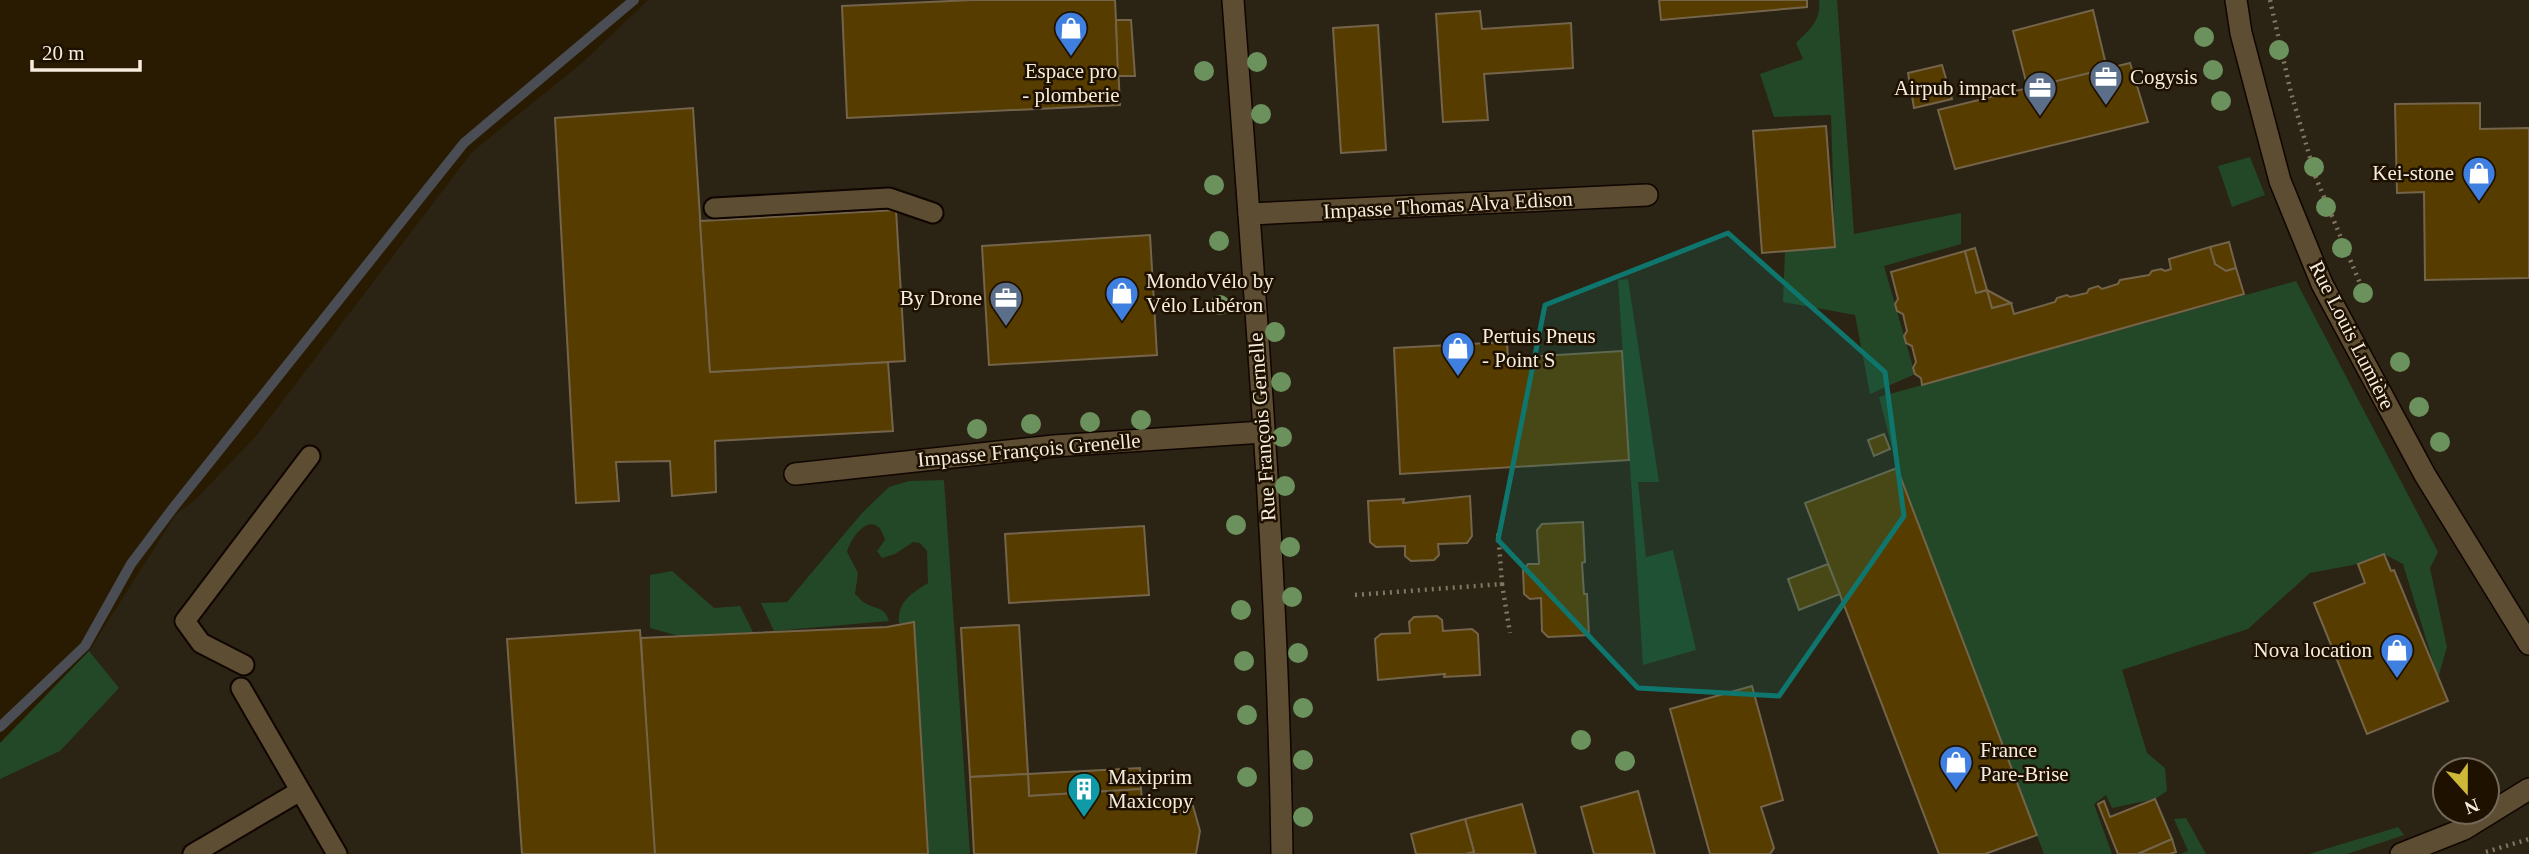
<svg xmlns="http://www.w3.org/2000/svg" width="2529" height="854" font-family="'Times New Roman',serif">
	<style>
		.commercial { fill: #2b2313; fill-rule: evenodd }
		.green { fill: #234827 }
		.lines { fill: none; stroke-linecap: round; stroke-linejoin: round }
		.stream { stroke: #4a4d53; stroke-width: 10 }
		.building { fill: #573c00; stroke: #74644a; stroke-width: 2 }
		.lane-casing { stroke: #100500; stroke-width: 23 }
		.street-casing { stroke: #100500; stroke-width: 24 }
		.path { stroke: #827762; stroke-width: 4.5; stroke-dasharray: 2 5; stroke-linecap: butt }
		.lane { stroke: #5c4d33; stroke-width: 19 }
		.street { stroke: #5c4d33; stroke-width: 21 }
		.tree { fill: #6b915d }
		.marked { fill: #0f766e; fill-opacity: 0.2; stroke: #0f766e; stroke-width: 5; stroke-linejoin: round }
		.labels { text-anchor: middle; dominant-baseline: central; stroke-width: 5; stroke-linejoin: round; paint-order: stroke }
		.poi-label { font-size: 21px; fill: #f6edde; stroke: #1e1100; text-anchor: start }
		.street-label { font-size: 21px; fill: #f6edde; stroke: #1e1100 }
	</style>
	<rect width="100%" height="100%" fill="#281b02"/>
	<path class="commercial" d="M 648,0 L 2529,0 L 2529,854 L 0,854 L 0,743 L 89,651 L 176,514 L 195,500 L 256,436 L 472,152 L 582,63 ZM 2445,770 L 2487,770 L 2487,812 L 2445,812 Z"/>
	<g class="green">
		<path d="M 1819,0 L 1837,0 L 1854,234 L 1961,213 L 1961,244 L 1884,266 L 1915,374 L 1870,394 L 1855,315 L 1783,302 L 1785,251 L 1835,246 L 1831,115 L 1774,117 L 1760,74 L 1803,59 L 1796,43 C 1810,29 1821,21 1819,0 Z"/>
		<polygon points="2250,157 2265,195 2232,207 2218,166"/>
		<polygon points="1628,279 1659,482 1638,482 1646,557 1673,550 1696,650 1643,665 1618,280"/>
		<polygon points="2296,281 2438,552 2430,568 2447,647 2438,678 2403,564 2384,554 2358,564 2310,573 2248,629 2122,670 2147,753 2165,768 2167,791 2155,799 2112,808 2106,795 2094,804 2112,854 2044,854 1897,468 1879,397"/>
		<path d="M 944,480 L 970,854 L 928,854 L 914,623 L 899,623 C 897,602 912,593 928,583 L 927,551 L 920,543 L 913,542 L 895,554 L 882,558 L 877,551 L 885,540 C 876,507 852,533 847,552 L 858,573 L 855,594 C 859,597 861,601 865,603 C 877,610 884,606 889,621 L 774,631 L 761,603 L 787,602 L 862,513 L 889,487 L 909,481 Z"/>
		<polygon points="672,571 714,608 740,606 753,632 679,636 650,628 650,575"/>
		<polygon points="89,651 119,688 60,751 0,779 0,743"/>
		<polygon points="2186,818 2206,854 2180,854 2188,851 2174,819"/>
		<polygon points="2398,827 2404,835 2347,854 2309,854"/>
	</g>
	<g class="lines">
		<polyline class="stream" points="0,727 85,646 131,564 173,508 464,143 634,0"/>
	</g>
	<g class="building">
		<polygon points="972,0 1115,0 1120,105 847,118 842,6"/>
		<polygon points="1659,0 1807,0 1807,7 1661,20"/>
		<polygon points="2093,10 2107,69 2028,89 2013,31"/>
		<polygon points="1480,11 1482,29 1571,23 1573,68 1484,74 1488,120 1443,122 1436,14"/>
		<polygon points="1116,20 1131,20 1135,76 1118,76"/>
		<polygon points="1378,25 1386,150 1341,153 1333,28"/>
		<polygon points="2130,63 2148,122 1955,169 1938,110"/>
		<polygon points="1942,65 1952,99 1914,108 1908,73"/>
		<polygon points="2480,103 2480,129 2529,128 2529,278 2425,280 2424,192 2397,193 2395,104"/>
		<polygon points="693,108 710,372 888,362 893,431 715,441 716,492 672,496 670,461 616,462 619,501 576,503 555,118"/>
		<polygon points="1826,126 1835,247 1762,253 1753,131"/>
		<polygon points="896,210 905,361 710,372 700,221"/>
		<polygon points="1150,235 1157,355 989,365 982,246"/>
		<polygon points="2229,242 2236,268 2226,271 2215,264 2210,247"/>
		<polygon points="2210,247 2215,264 2226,271 2236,268 2244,294 1922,385 1921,378 1915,374 1913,368 1916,362 1912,346 1906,343 1904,336 1907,331 1903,314 1897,311 1895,304 1898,299 1891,272 1965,251 1976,293 1987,290 1992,308 2011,303 2014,314 2055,302 2057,298 2067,295 2070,297 2087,293 2089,289 2098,286 2102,289 2118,284 2120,280 2149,275 2152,271 2161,269 2165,271 2171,269 2169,259"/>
		<polygon points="1975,248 1987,290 1976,293 1965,251"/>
		<polygon points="1987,290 2011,303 1992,308"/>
		<polygon points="1507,342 1508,358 1622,351 1629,460 1400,474 1394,348"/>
		<polygon points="1884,434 1890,449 1874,456 1868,440"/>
		<polygon points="1897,468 2037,835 1985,854 1939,854 1805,503"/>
		<polygon points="1470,496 1472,536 1467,543 1438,544 1439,555 1434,560 1411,561 1405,556 1405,546 1376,547 1370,542 1368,501 1404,499 1403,503"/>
		<polygon points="1583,522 1585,562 1582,563 1584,594 1587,594 1589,635 1548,637 1542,631 1541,598 1530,599 1524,594 1523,570 1528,564 1539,564 1537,530 1542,524"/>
		<polygon points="1144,526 1149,595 1009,603 1005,534"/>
		<polygon points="2384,554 2391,571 2394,570 2448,701 2367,734 2314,603 2365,583 2358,564"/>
		<polygon points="1828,564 1840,594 1799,610 1788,579"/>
		<polygon points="1437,616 1442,620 1443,631 1472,629 1478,634 1480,675 1444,677 1445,674 1378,680 1375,639 1381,634 1410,633 1409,622 1414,617"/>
		<polygon points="914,622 928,854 653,854 641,638 887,627"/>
		<polygon points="1019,625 1028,774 970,777 961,628"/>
		<polygon points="640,630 655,854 522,854 507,639"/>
		<polygon points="1752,686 1783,800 1761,807 1774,848 1770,854 1710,854 1670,709"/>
		<polygon points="1140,768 1141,789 1029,796 1028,774"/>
		<polygon points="1028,774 1029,796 1141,789 1142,800 1171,798 1171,807 1193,806 1200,831 1196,854 974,854 970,777"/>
		<polygon points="1638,791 1655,854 1594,854 1581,807"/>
		<polygon points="2155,799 2172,839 2138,854 2118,854 2098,804 2104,801 2110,817"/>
		<polygon points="1522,804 1536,854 1465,854 1474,852 1465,819"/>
		<polygon points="1465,819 1474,852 1465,854 1416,854 1411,834"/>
		<polygon points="2172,839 2176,852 2170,854 2138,854"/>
	</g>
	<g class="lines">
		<defs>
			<g id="lane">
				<polyline points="714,208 889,198 933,213"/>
				<polyline points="244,665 201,643 185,621 310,456"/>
				<polyline points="241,688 337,854"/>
				<polyline points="193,854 300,791"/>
			</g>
			<g id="street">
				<path d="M 1233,0 C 1254,284 1278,569 1282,854"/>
				<polyline points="2236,0 2241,33 2280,181 2322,284 2425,475 2529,644"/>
				<polyline points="1249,214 1647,195"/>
				<polyline points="795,474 1054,446 1263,432"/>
				<polyline points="2401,854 2464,829 2529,789"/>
			</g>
		</defs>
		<use href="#lane" class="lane-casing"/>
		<use href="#street" class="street-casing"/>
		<g class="path">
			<polyline points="2270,0 2291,93 2316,178 2367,300"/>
			<polyline points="1502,584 1510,633"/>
			<polyline points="1355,595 1502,584 1498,531"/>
			<polyline points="2486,852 2529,839"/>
		</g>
		<use href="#lane" class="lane"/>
		<use href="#street" class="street"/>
	</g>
	<g class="tree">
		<circle cx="2204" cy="37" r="10"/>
		<circle cx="2279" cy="50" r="10"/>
		<circle cx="1257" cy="62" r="10"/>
		<circle cx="2213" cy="70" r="10"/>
		<circle cx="1204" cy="71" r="10"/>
		<circle cx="2221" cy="101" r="10"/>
		<circle cx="1261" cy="114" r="10"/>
		<circle cx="2314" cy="167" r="10"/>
		<circle cx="1214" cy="185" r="10"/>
		<circle cx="2326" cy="207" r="10"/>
		<circle cx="1219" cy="241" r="10"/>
		<circle cx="2342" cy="248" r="10"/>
		<circle cx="2363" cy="293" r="10"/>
		<circle cx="1220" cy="305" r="10"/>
		<circle cx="1275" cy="332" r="10"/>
		<circle cx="2400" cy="362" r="10"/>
		<circle cx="1281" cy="382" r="10"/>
		<circle cx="2419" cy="407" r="10"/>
		<circle cx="1141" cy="420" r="10"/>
		<circle cx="1090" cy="422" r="10"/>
		<circle cx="1031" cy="424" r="10"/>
		<circle cx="977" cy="429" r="10"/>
		<circle cx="1282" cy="437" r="10"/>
		<circle cx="2440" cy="442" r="10"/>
		<circle cx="1285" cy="486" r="10"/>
		<circle cx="1236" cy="525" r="10"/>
		<circle cx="1290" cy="547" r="10"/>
		<circle cx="1292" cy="597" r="10"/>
		<circle cx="1241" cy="610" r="10"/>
		<circle cx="1298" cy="653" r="10"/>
		<circle cx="1244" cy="661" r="10"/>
		<circle cx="1303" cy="708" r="10"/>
		<circle cx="1247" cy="715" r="10"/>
		<circle cx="1581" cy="740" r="10"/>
		<circle cx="1303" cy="760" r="10"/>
		<circle cx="1625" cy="761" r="10"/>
		<circle cx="1247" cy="777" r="10"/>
		<circle cx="1303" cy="817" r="10"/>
	</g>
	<path class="marked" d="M 1728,233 L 1885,372 L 1904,516 L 1779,696 L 1638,688 L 1498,540 L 1545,305 Z"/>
	<defs>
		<symbol id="shop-pin" viewBox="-11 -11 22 30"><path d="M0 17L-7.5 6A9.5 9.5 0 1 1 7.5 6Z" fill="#3f7fe0" stroke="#1e1100"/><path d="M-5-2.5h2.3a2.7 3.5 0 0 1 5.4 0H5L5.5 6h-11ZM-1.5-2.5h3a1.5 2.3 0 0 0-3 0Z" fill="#fff"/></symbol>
		<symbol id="office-pin" viewBox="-11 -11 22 30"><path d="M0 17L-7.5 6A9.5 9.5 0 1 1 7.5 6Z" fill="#5c6f8a" stroke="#1e1100"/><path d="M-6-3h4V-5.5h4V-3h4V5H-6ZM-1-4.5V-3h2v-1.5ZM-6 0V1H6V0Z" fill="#fff"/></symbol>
		<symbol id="building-pin" viewBox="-11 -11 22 30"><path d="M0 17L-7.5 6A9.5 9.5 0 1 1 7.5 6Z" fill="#0f9aa8" stroke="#1e1100"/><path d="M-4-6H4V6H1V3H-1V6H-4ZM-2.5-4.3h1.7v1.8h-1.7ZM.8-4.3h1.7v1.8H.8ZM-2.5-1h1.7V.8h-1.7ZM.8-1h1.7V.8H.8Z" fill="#fff"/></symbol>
	</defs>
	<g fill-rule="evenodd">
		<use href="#shop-pin" x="1052" y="9" width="38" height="52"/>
		<use href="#office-pin" x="2087" y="58" width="38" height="52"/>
		<use href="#office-pin" x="2021" y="69" width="38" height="52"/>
		<use href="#shop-pin" x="2460" y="154" width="38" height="52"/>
		<use href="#shop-pin" x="1103" y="274" width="38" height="52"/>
		<use href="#office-pin" x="987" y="279" width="38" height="52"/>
		<use href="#shop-pin" x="1439" y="329" width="38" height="52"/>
		<use href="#shop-pin" x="2378" y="631" width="38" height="52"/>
		<use href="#shop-pin" x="1937" y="743" width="38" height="52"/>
		<use href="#building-pin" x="1065" y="770" width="38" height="52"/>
	</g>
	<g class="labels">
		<g class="poi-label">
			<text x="1071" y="71" text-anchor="middle">Espace pro<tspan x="1071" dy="24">- plomberie</tspan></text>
			<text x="2130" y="77">Cogysis</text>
			<text x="2016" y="88" text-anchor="end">Airpub impact</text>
			<text x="2454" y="173" text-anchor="end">Kei-stone</text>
			<text x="1146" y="281">MondoVélo by<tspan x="1146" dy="24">Vélo Lubéron</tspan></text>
			<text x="982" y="298" text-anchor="end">By Drone</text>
			<text x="1482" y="336">Pertuis Pneus<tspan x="1482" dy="24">- Point S</tspan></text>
			<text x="2372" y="650" text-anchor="end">Nova location</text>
			<text x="1980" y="750">France<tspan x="1980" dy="24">Pare-Brise</tspan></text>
			<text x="1108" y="777">Maxiprim<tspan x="1108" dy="24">Maxicopy</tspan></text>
		</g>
		<g class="street-label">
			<text transform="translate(1448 205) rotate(-3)">Impasse Thomas Alva Edison</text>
			<text transform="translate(2352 335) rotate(63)">Rue Louis Lumière</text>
			<text transform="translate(1262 427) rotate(-94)">Rue François Gernelle</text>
			<text transform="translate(1029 450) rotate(-5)">Impasse François Grenelle</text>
		</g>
	</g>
	<g transform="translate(2466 791) rotate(159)"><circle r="33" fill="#1e1100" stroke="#746959" stroke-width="2"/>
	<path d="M0-5L12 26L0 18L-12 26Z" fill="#ceb837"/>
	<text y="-10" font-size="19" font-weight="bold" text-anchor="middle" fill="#f6edde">N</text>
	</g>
	<path d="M32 60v10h108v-10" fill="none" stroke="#f6edde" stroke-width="3.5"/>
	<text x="42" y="60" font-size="21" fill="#f6edde" stroke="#1e1100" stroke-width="5" paint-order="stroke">20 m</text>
</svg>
